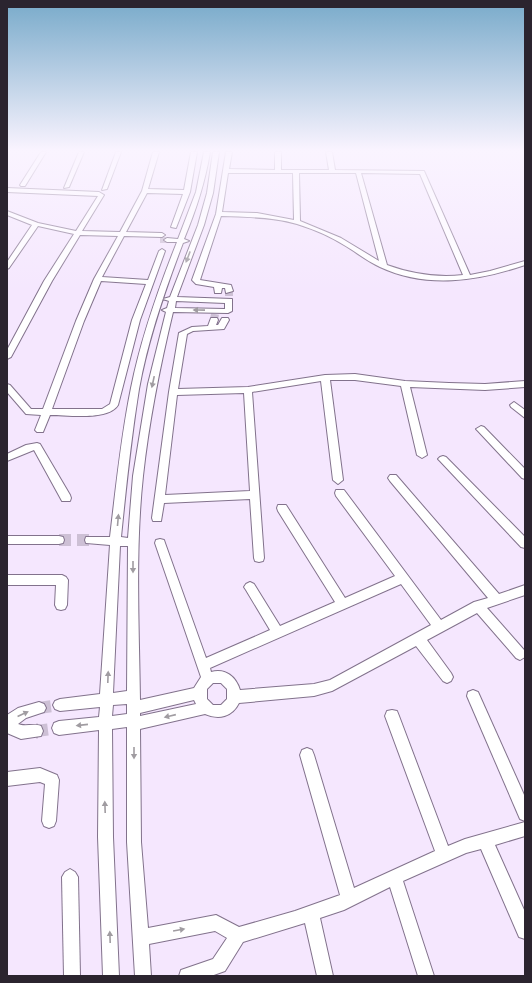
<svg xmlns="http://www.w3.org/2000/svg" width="532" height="983" font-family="'Asap Condensed',sans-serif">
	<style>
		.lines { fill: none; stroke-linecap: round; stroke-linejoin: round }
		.street-tunnel-far3 { stroke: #cdc0d5; stroke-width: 6; stroke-dasharray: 6 3; stroke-linecap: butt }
		.street-tunnel-far2 { stroke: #cdc0d5; stroke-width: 8; stroke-dasharray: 8 3.5; stroke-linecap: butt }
		.street-tunnel-far1 { stroke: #cdc0d5; stroke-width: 12; stroke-dasharray: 12 6; stroke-linecap: butt }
		.street-tunnel { stroke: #cdc0d5; stroke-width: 15; stroke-dasharray: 15 8; stroke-linecap: butt }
		.street-casing { stroke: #82728c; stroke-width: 2 }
		.street { fill: #fff; fill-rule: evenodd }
		.oneway { fill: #a09ca1 }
	</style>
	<rect width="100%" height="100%" fill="#f5e7fe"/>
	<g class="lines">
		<polyline class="street-tunnel-far3" points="160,240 167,240"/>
		<g class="street-tunnel-far2">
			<polyline points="229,291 229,296"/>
			<polyline points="214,320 215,314"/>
		</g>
		<g class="street-tunnel-far1">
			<polyline points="59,540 90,540"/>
			<polyline points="39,708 60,705"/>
			<polyline points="36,731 59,728"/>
		</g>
		<polyline class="street-tunnel" points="36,731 38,731"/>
		<defs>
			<g id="street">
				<polygon points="41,152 46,152 25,186 21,186 20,185"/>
				<polygon points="79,152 84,152 69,187 64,188"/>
				<polygon points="116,152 121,152 107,189 102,190"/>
				<path d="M 153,152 L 159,152 L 148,189 L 184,190 L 191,152 L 197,152 L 190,192 L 176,228 L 171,227 L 183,194 L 147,193 L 126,232 L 162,233 L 165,235 L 162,237 L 124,236 L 102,277 L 148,280 L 159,251 L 162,249 L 165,251 L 140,320 L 118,405 C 108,421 68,415 50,415 L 43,432 L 37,432 L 35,430 L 41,415 L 26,414 L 7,392 L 7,384 L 10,385 L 31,409 L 43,409 L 76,321 L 94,279 L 118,236 L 80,235 L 52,281 L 11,357 L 7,359 L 7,350 L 44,281 L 74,234 L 38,226 L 9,268 L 7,269 L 7,262 L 32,225 L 7,215 L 7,211 L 38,223 L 76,231 L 98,196 L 7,192 L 7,188 L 99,192 L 104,195 L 82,231 L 120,232 L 142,191 ZM 101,281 L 146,284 L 132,320 L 110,404 L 102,409 L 52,409 L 84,321 Z"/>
				<path d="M 204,152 L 210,152 C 205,183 196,210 184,239 L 189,241 L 183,243 C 165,290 148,339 139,389 C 131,438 126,488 121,537 L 128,538 L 133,476 L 148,384 L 166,312 L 162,310 L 167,308 L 169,301 L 163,299 L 170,297 L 198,225 L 207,193 L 213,152 L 219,152 L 213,193 L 204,225 L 177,297 L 232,299 L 232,311 L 228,313 L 173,312 C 160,366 149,421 143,476 C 135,550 139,626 140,700 L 194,688 L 201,677 L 155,543 L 156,540 L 160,539 L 164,540 L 165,543 L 206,658 L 270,630 L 246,590 L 244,587 L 246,584 L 250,582 L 254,584 L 280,626 L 335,602 L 278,511 L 277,508 L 278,505 L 286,505 L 345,598 L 395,576 L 336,496 L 335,493 L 336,490 L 344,490 L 441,620 L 474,602 L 488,598 L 390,481 L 388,478 L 390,475 L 396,475 L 499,594 L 525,585 L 525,595 L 487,608 L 524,650 L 525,657 L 520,660 L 516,658 L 477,613 L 427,640 L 451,673 L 453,677 L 451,681 L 447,683 L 443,681 L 416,646 L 332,691 L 314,696 L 239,703 C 232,717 219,720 205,714 L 140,729 L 141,842 L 148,928 L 216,915 L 239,927 L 295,911 L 340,895 L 300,755 L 302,750 L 307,748 L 312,750 L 314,755 L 354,888 L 435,851 L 385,716 L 387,711 L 392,710 L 397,711 L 399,716 L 448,846 L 465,839 L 525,822 L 525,836 L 495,845 L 525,912 L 525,939 L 519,937 L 481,849 L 466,853 L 403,881 L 434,976 L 418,976 L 390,887 L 344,910 L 320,918 L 333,976 L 317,976 L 305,923 L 243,942 L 225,971 L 211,976 L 179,976 L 181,970 L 213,959 L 227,938 L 215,931 L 149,944 L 151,976 L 135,976 L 127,842 L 127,727 L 112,729 L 113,837 L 119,976 L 103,976 L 98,837 L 99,730 L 59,735 L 54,733 L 52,728 L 54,723 L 59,721 L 99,717 L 100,707 L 60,711 L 55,709 L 53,705 L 55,701 L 60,699 L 100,694 L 110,545 L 86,543 L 85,540 L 86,537 L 110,537 C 116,487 121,437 131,388 C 141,338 158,290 177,242 L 167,242 L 164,240 L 167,238 L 178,239 L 196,192 ZM 176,301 L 225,303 L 225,309 L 175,308 ZM 120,546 L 128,546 L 127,691 L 113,693 ZM 401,584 L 431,625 L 330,680 L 314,684 L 240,690 C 236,677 226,668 211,672 L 210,668 ZM 213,683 L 221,683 L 227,689 L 227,699 L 221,705 L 213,705 L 207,699 L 207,689 ZM 194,700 L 196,704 L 140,716 L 140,713 ZM 127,704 L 127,714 L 112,716 L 113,705 Z"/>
				<path d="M 226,152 L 232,152 L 229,169 L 275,170 L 275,152 L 281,152 L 281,170 L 329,170 L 326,152 L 332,152 L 335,170 L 424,171 L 470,275 L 490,271 L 525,261 L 525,265 C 478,281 427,289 380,267 C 367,261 356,252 344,245 C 330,236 313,229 297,224 C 273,217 246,217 221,216 L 200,280 L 231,285 L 233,291 L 226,293 L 225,288 L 222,288 L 221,293 L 215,293 L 214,287 L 196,284 L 192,280 L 216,214 ZM 228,173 L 293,173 L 294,220 L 257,213 L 222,212 ZM 299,173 L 356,173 L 379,261 L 341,238 L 300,221 ZM 361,173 L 420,174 L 463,275 C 437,278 412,274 387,265 Z"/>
				<path d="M 211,318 L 217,318 L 218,320 L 216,325 L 218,325 L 222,318 L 228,318 L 229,320 L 224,329 L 193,331 L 187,334 L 178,389 L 248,387 L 325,375 L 355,374 L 405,381 L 449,383 L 485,384 L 525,381 L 525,387 L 485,390 L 410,387 L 427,455 L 422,458 L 417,455 L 401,386 L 355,380 L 330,380 L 343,480 L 338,484 L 333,480 L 321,381 L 252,392 L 264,558 L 263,561 L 259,562 L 255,561 L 254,558 L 250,499 L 164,503 L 161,521 L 153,521 L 152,518 L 169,392 L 179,333 L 192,327 L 208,326 ZM 244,393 L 250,491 L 165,495 L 177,395 Z"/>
				<polygon points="514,402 525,410 525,418 511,407 510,405"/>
				<polygon points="481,426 484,427 525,469 525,479 522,478 478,431 476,429"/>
				<polygon points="37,443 40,444 70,495 71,498 70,501 62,501 34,450 7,461 7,454 26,445"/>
				<polygon points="443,456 446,457 525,537 525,548 521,547 440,461 438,459 440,457"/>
				<polygon points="7,536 59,536 63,537 64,540 63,543 59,544 7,544"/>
				<polygon points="7,575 62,575 66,577 68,580 67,605 65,609 61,610 57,609 55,605 56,585 7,585"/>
				<polygon points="473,690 478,692 525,797 525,821 520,819 467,696 468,692"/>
				<path d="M 39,702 L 44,704 L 46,708 L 44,712 L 26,718 L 18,724 C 25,727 33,723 41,726 L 43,731 L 41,736 L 21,739 L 7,733 L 7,715 L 18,708 Z"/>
				<polygon points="40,768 57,775 59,780 56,821 54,826 49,828 44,826 42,821 45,784 40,782 7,786 7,772"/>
				<polygon points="70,869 75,872 78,877 80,976 64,976 62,877 65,872"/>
			</g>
		</defs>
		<use href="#street" class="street-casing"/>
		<use href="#street" class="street"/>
	</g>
	<defs><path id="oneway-solid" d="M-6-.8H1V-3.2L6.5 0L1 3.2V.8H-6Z"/></defs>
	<g class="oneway">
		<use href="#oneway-solid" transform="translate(188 257) rotate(111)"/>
		<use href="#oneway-solid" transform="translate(199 310) rotate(-179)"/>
		<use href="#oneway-solid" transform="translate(153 382) rotate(102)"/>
		<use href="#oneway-solid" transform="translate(118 520) rotate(-85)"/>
		<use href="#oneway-solid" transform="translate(133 567) rotate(90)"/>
		<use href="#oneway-solid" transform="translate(108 677) rotate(-88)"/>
		<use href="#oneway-solid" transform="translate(23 714) rotate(-25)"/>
		<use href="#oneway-solid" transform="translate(170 716) rotate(167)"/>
		<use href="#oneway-solid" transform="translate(82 725) rotate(174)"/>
		<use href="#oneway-solid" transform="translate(134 753) rotate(90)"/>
		<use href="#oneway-solid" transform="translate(105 807) rotate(-92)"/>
		<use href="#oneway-solid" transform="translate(179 930) rotate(-10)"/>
		<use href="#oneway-solid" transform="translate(110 937) rotate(-92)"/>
	</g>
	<linearGradient id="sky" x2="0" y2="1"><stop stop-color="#78aaca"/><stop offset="0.52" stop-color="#faf4ff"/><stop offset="1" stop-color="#faf4ff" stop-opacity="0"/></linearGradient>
	<rect width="532" height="290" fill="url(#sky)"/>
	<rect width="532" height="983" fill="none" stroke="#2b242f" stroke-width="16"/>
</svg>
